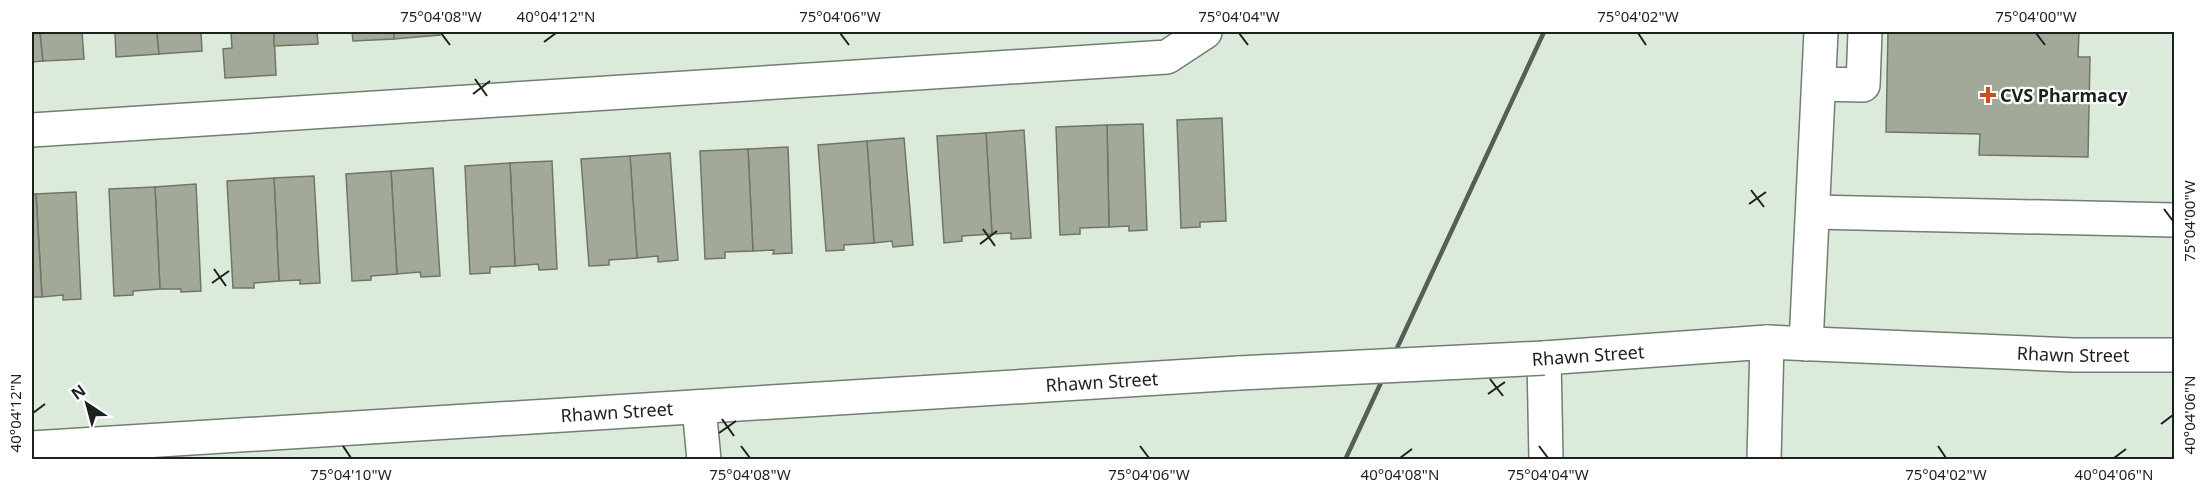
<svg xmlns="http://www.w3.org/2000/svg" width="2206" height="491" font-family="'Noto Sans',sans-serif">
	<style>
		.building { fill: #a3a998; stroke: #707665; stroke-width: 1.5 }
		.lines { fill: none; stroke-linecap: round; stroke-linejoin: round }
		.minor-casing { stroke: #717f71; stroke-width: 36 }
		.major-casing { stroke: #717f71; stroke-width: 36 }
		.minor { stroke: #fff; stroke-width: 33 }
		.major { stroke: #fff; stroke-width: 33 }
		.rail { stroke: #565f57; stroke-width: 4.5 }
		.major-bridge-casing { stroke: #717f71; stroke-width: 36; stroke-linecap: butt }
		.major-bridge { stroke: #fff; stroke-width: 33 }
		.ticks { fill: none; stroke: #1b211c; stroke-width: 2 }
		.poi-dot { fill: #d1491e; stroke: #fff; stroke-width: 2 }
		.labels { text-anchor: middle; dominant-baseline: central; stroke-width: 4.5; stroke-linejoin: round; paint-order: stroke }
		.poi-label { font-size: 18px; font-weight: bold; fill: #1b211c; stroke: #fff; text-anchor: start }
		.street-label { font-size: 18px; fill: #1b211c; stroke: #fff }
		.neatline { fill: none; stroke: #1b211c; stroke-width: 2 }
		.ticks-label { font-size: 15px; text-anchor: middle; fill: #1b211c }
	</style>
	<rect width="100%" height="100%" fill="#dbeadb"/>
	<g class="building">
		<polygon points="32,32 40,32 43,61 32,62"/>
		<polygon points="40,32 82,32 84,59 43,61"/>
		<polygon points="115,32 157,32 159,54 116,57"/>
		<polygon points="157,32 201,32 202,51 159,54"/>
		<polygon points="231,32 274,32 276,75 225,78 223,49 232,48"/>
		<polygon points="274,32 317,32 318,44 274,46"/>
		<polygon points="352,32 394,32 394,39 353,41"/>
		<polygon points="394,32 439,32 440,35 394,39"/>
		<polygon points="1888,32 2079,32 2078,57 2090,57 2088,157 1979,155 1980,134 1886,132"/>
		<polygon points="1222,118 1226,221 1200,222 1200,227 1181,228 1177,120"/>
		<polygon points="1143,124 1147,230 1129,231 1129,226 1109,227 1107,125"/>
		<polygon points="1107,125 1109,227 1080,228 1080,234 1060,235 1056,127"/>
		<polygon points="1024,130 1031,238 1011,239 1011,233 992,234 986,133"/>
		<polygon points="986,133 992,234 962,236 962,241 944,243 937,136"/>
		<polygon points="904,138 913,245 893,247 892,241 874,243 867,141"/>
		<polygon points="867,141 874,243 844,245 844,250 826,251 818,145"/>
		<polygon points="788,147 792,253 773,254 774,250 753,251 748,149"/>
		<polygon points="748,149 753,251 725,252 725,258 705,259 700,151"/>
		<polygon points="670,153 678,260 658,262 658,256 637,258 630,156"/>
		<polygon points="630,156 637,258 609,260 609,265 589,266 581,159"/>
		<polygon points="552,161 557,269 539,270 538,264 515,266 510,163"/>
		<polygon points="510,163 515,266 490,267 490,273 470,274 465,166"/>
		<polygon points="433,168 440,276 421,277 420,272 397,274 391,171"/>
		<polygon points="391,171 397,274 371,276 371,280 352,281 346,174"/>
		<polygon points="314,176 320,283 300,284 300,280 279,281 274,178"/>
		<polygon points="274,178 279,281 254,283 254,288 233,288 227,181"/>
		<polygon points="196,184 201,291 181,292 181,289 160,289 155,187"/>
		<polygon points="155,187 160,289 133,291 133,295 114,296 109,189"/>
		<polygon points="76,192 81,299 63,300 63,295 42,297 36,194"/>
		<polygon points="32,194 36,194 42,297 32,297"/>
	</g>
	<g class="lines">
		<defs>
			<g id="minor">
				<polyline points="1819,84 1863,85 1865,32"/>
				<polyline points="32,130 1167,57 1205,32"/>
				<polyline points="1813,212 2174,220"/>
				<polyline points="1806,344 1821,32"/>
				<polyline points="1544,358 1546,460"/>
				<polyline points="699,407 704,460"/>
				<polyline points="1764,460 1767,342"/>
			</g>
			<g id="major">
				<path id="s1" d="M 1544,358 L 1767,342 L 2073,355 L 2174,355"/>
				<path id="s2" d="M 32,448 L 1239,373"/>
			</g>
		</defs>
		<use href="#minor" class="minor-casing"/>
		<use href="#major" class="major-casing"/>
		<use href="#minor" class="minor"/>
		<use href="#major" class="major"/>
		<polyline class="rail" points="1345,460 1544,32"/>
		<defs>
			<polyline id="major-bridge" points="1239,373 1544,358"/>
		</defs>
		<use href="#major-bridge" class="major-bridge-casing"/>
		<use href="#major-bridge" class="major-bridge"/>
	</g>
	<path class="ticks" d="M 441,33 L 450,45M 840,33 L 849,45M 1239,33 L 1248,45M 1638,33 L 1646,45M 2036,33 L 2045,45M 544,42 L 556,33M 475,79 L 487,96M 473,94 L 490,81M 1751,190 L 1764,207M 1749,204 L 1766,192M 2164,209 L 2173,221M 983,229 L 995,246M 980,244 L 997,231M 214,269 L 226,286M 212,283 L 229,271M 1490,379 L 1503,396M 1488,394 L 1505,382M 33,413 L 45,404M 722,419 L 734,436M 2161,424 L 2173,415M 719,433 L 736,421M 343,446 L 351,458M 741,446 L 750,458M 1140,446 L 1149,458M 1539,446 L 1548,458M 1938,446 L 1946,458M 1400,458 L 1412,449M 2114,458 L 2126,449"/>
	<path class="poi-dot" d="M1985 86h6v6h6v6h-6v6h-6v-6h-6v-6h6z"/>
	<g class="labels">
		<g class="poi-label">
			<text x="2000" y="95">CVS Pharmacy</text>
		</g>
		<g class="street-label">
			<text stroke="none"><textPath href="#s1" startOffset="530">Rhawn Street</textPath></text>
			<text transform="translate(1588 355) rotate(-4)">Rhawn Street</text>
			<text stroke="none"><textPath href="#s2" startOffset="1072">Rhawn Street</textPath></text>
			<text stroke="none"><textPath href="#s2" startOffset="586">Rhawn Street</textPath></text>
		</g>
	</g>
	<rect width="2206" height="491" fill="none" stroke="#ffffff" stroke-width="66"/>
	<g transform="translate(87 404) rotate(324)" stroke="#ffffff" stroke-width="4.5" paint-order="stroke">
	<path d="M0-4.5L10 22L0 15L-10 22Z" fill="#1b211c"/>
	<text y="-9" font-size="16" font-weight="bold" text-anchor="middle" fill="#1b211c">N</text>
	</g>
	<rect x="33" y="33" width="2140" height="425" class="neatline"/>
	<g class="ticks-label">
		<text x="441" y="22">75°04'08"W</text>
		<text x="556" y="22">40°04'12"N</text>
		<text x="840" y="22">75°04'06"W</text>
		<text x="1239" y="22">75°04'04"W</text>
		<text x="1638" y="22">75°04'02"W</text>
		<text x="2036" y="22">75°04'00"W</text>
		<text transform="translate(2190 221) rotate(-90)" y="5">75°04'00"W</text>
		<text transform="translate(16 413) rotate(-90)" y="5">40°04'12"N</text>
		<text transform="translate(2190 415) rotate(-90)" y="5">40°04'06"N</text>
		<text x="351" y="480">75°04'10"W</text>
		<text x="750" y="480">75°04'08"W</text>
		<text x="1149" y="480">75°04'06"W</text>
		<text x="1400" y="480">40°04'08"N</text>
		<text x="1548" y="480">75°04'04"W</text>
		<text x="1946" y="480">75°04'02"W</text>
		<text x="2114" y="480">40°04'06"N</text>
	</g>
</svg>
